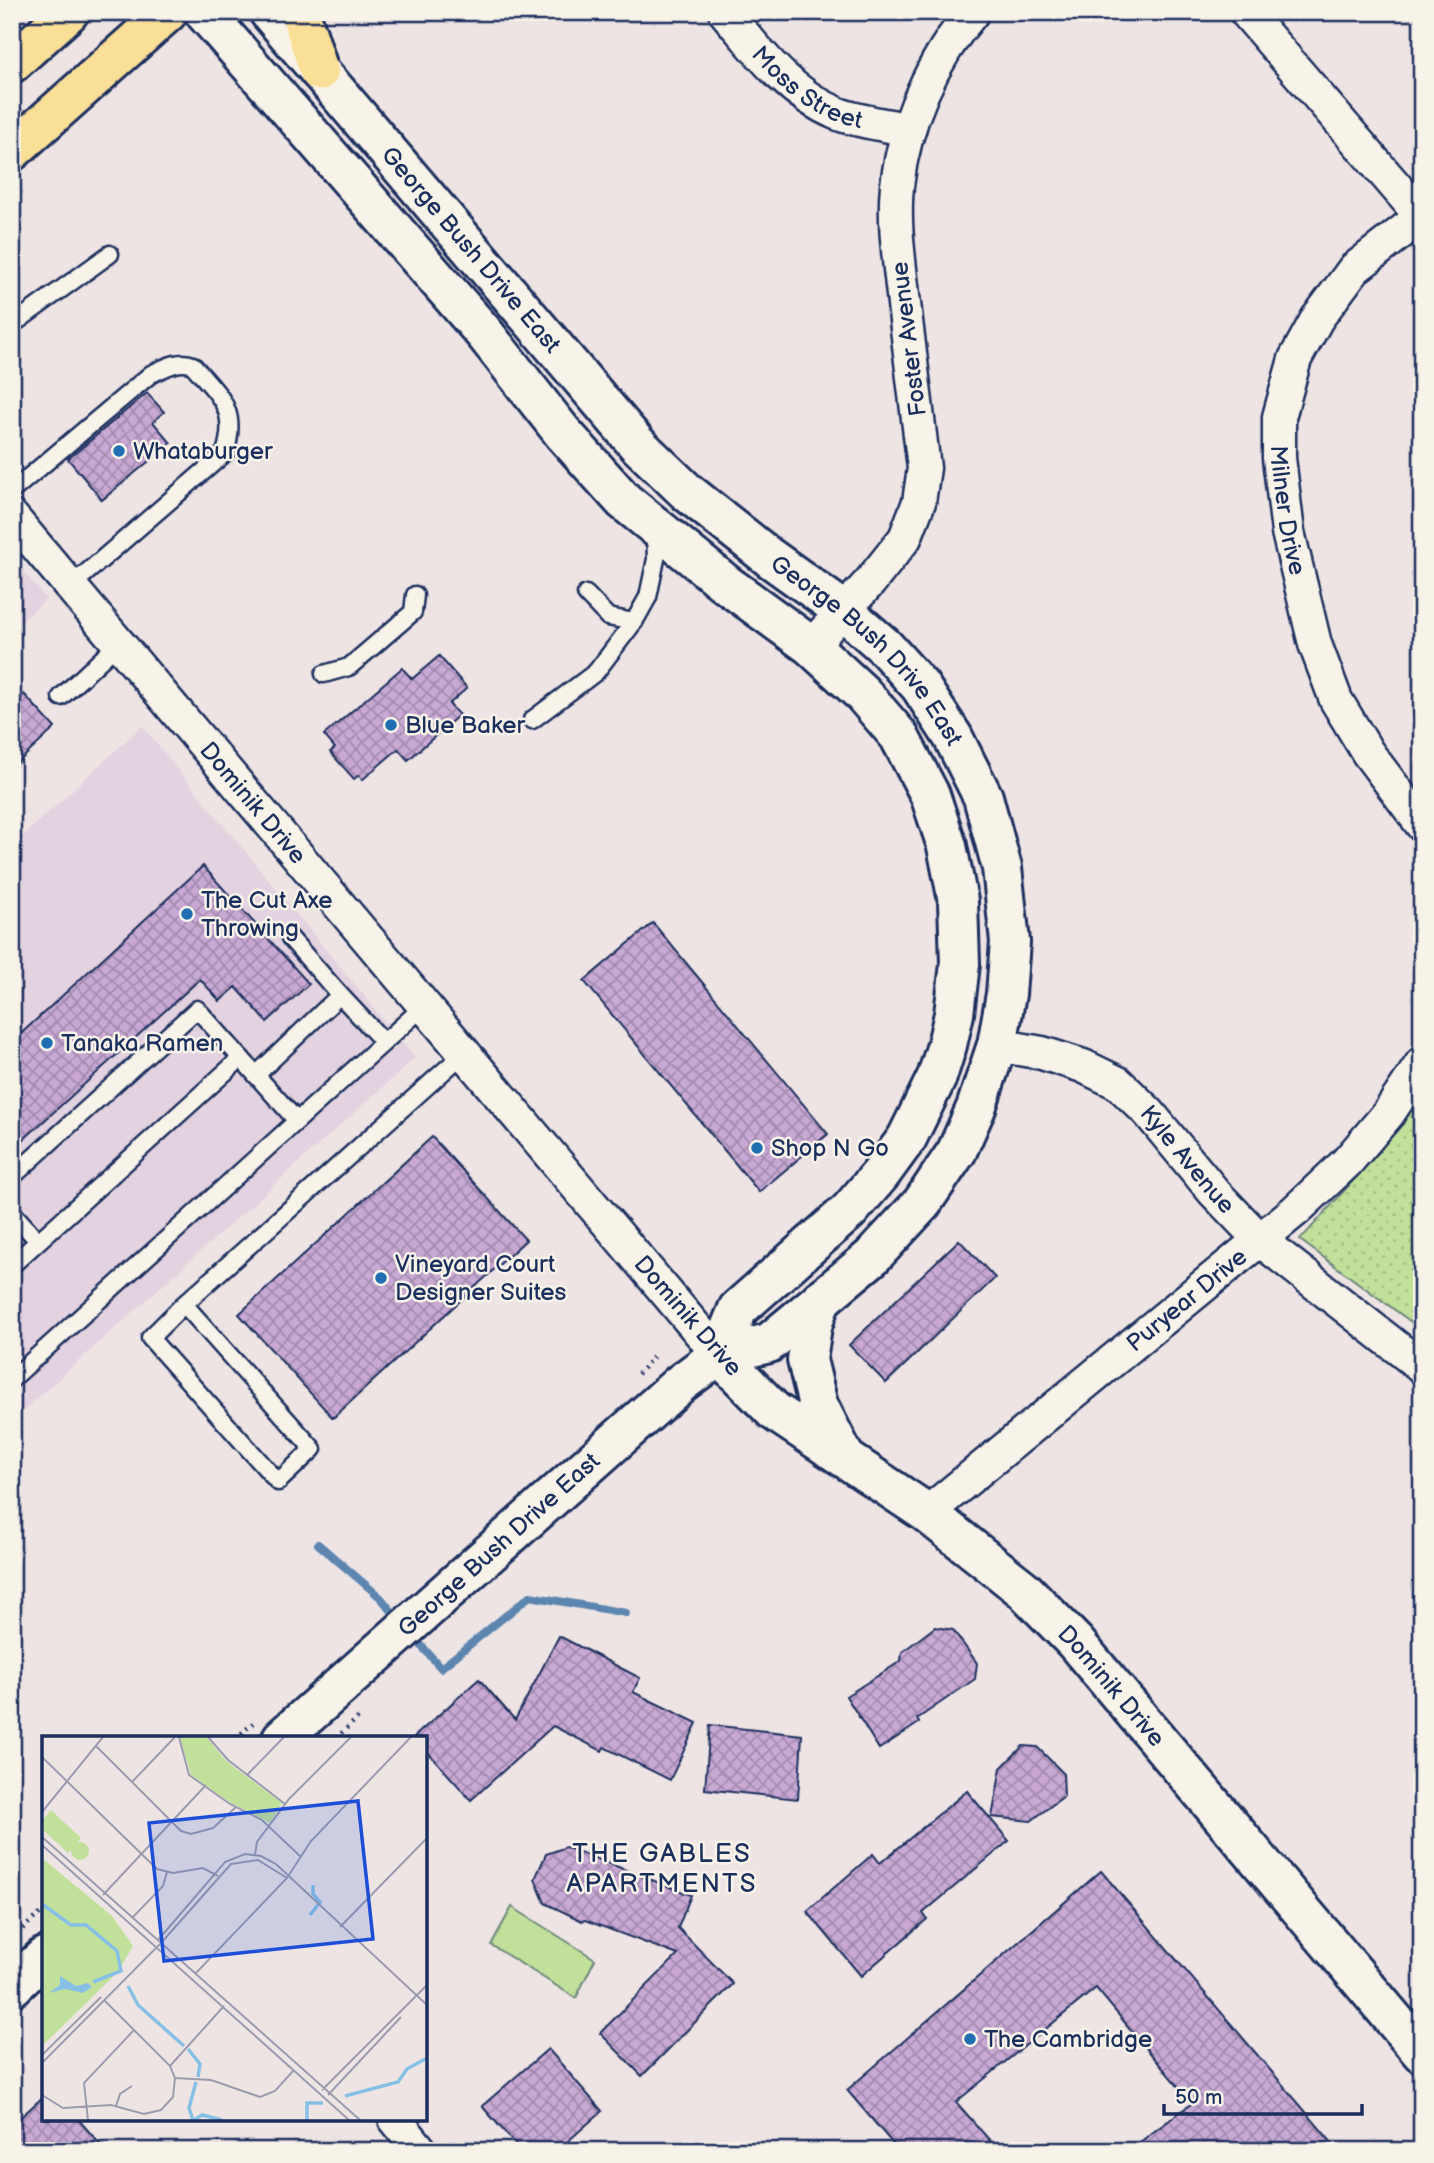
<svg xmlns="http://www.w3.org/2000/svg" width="1434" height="2163" font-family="'Balsamiq Sans',sans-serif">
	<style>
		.built { fill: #e3d2df }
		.park { fill: url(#park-dots); stroke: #6e887c; stroke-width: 2 }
		.pitch { fill: #c1e099; stroke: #6e887c; stroke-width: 2 }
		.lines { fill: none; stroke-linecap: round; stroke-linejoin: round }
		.stream { stroke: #5c86b0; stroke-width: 8 }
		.building { fill: url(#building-cross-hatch); stroke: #1b2f5e; stroke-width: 2 }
		.lane-casing { stroke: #1b2f5e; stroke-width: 21 }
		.street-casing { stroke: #1b2f5e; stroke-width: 37 }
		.secondary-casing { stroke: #1b2f5e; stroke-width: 44 }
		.primary-casing { stroke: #1b2f5e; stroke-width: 44 }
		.path { stroke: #1b2f5e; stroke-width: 4.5; stroke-dasharray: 2 5; stroke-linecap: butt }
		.lane { stroke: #f7f3e8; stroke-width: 16 }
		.street { stroke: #f7f3e8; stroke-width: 32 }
		.secondary { stroke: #f7f3e8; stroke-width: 38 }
		.primary { stroke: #fadf96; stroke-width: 38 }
		.poi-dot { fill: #1f6fb2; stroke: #f7f3e8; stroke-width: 2.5 }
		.labels { text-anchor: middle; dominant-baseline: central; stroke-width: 5; stroke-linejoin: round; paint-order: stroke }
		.street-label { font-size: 24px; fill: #1b2f5e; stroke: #f7f3e8 }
		.poi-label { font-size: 24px; fill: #1b2f5e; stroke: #f7f3e8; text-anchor: start }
		.neighbourhood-label { font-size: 26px; letter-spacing: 2px; fill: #1b2f5e; stroke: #f7f3e8 }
		.inset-river { fill: none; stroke: #87c0e6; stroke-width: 3.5 }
		.inset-road { fill: none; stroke: #9a9cae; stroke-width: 2 }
		.view { fill: #1d4ed8; fill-opacity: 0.15; stroke: #1d4ed8; stroke-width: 3.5 }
		.inset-edge { fill: none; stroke: #1b2f5e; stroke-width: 3.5 }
	</style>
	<defs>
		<pattern id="park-dots" width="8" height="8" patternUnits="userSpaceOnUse" patternTransform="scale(1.75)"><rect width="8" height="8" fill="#c1e099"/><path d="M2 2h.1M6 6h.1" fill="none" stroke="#a5c086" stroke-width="1.8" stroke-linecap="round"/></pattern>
		<pattern id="building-cross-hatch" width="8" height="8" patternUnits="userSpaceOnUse" patternTransform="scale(1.75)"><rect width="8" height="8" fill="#c9a9d4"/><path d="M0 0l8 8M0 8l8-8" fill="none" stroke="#a28aaf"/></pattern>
	</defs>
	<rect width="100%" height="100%" fill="#eee4e4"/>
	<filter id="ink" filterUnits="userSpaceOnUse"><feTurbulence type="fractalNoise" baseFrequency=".0143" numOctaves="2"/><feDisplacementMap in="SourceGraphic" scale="14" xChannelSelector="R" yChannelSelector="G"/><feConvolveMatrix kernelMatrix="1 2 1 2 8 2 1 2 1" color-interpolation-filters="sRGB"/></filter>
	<g filter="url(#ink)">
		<g class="built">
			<polygon points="12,558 46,599 12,631"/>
			<polygon points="142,726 415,1058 12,1421 12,846"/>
		</g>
		<polygon class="park" points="1422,1080 1422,1330 1300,1240 1379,1152"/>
		<polygon class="pitch" points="512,1907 595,1959 576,1998 491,1945"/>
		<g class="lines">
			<g class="stream">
				<polyline points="318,1544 381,1598 400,1621"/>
				<polyline points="413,1636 441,1668 530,1596 626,1613"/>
			</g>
		</g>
		<g class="building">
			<polygon points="147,393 164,412 153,422 171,443 102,500 68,459"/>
			<polygon points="439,656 467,688 449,704 459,715 408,760 398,749 362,780 359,775 354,779 330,752 335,748 324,735 402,668 412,679"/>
			<polygon points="24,694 55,728 12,768 12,705"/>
			<polygon points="203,866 309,984 267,1022 236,987 220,1001 200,979 12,1150 12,1042"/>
			<polygon points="653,923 828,1134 759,1192 584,981"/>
			<polygon points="432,1137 526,1240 333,1418 239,1314"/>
			<polygon points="959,1240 995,1278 886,1383 849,1345"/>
			<polygon points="935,1627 953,1630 977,1663 975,1679 917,1719 919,1723 879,1749 846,1696 901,1661 902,1652"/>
			<polygon points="559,1636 640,1678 633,1692 697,1723 670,1780 604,1747 602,1751 553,1726 471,1800 425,1749 425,1738 414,1737 479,1679 515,1720"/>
			<polygon points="710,1725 802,1735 798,1799 705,1789"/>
			<polygon points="1023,1746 1037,1747 1063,1773 1064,1796 1031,1821 992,1817 1001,1768"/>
			<polygon points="967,1791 1009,1841 923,1913 927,1919 861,1976 807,1911 873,1854 880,1863"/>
			<polygon points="566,1847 691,1895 678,1928 733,1984 642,2076 600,2033 678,1955 585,1920 582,1921 545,1903 535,1879 546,1854"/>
			<polygon points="1101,1871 1339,2151 1128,2151 1192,2103 1096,1988 956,2102 999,2151 899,2151 847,2090"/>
			<polygon points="548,2049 602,2111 557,2151 521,2151 482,2106"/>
			<polygon points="44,2096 44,2119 78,2119 106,2151 12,2151 12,2125"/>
		</g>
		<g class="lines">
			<defs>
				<g id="lane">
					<polyline points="12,325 110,254"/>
					<path d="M 12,491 L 151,374 C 164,368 179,359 193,365 C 219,396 239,409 225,453 L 71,586"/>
					<polyline points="586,594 608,617 634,622"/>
					<polyline points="324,674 349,667 413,612 415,595"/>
					<polyline points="61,697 118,644"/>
					<polyline points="532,720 596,672 634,622 648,597 656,559 655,530"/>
					<polyline points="290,938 340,995"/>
					<polyline points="256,1075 340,995 384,1042"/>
					<polyline points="12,1177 197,1009 241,1058"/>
					<polyline points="12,1212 38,1241"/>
					<polyline points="12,1265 241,1058 297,1121"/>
					<polyline points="184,1304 313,1449 278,1482 150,1338 184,1304 464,1053"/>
					<polyline points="12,1379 424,1006"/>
				</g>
				<g id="street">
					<path id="s1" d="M 725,12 C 757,50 789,93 836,113 C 854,121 889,125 909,130"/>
					<polyline points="1246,12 1422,217"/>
					<path id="s2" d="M 1422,216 L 1354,269 L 1317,319 L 1295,359 L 1279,417 L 1279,458 L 1288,532 L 1315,644 L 1336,700 L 1368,753 L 1422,825"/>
					<path id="s3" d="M 12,517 L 719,1355"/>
					<path d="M 811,646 L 870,582 L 905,538 L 919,502 L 924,468 C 917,413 911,358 904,304 C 900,265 893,225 897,186 C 904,124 932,59 973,12"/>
					<path id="s4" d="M 997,1045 L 1042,1053 L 1083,1066 L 1118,1083 L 1149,1113 L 1214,1192 L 1260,1240 L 1422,1367"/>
					<path id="s5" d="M 927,1513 L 1296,1210 L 1347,1162 L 1388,1114 L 1422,1063"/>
					<polyline points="395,2119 421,2151"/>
				</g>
				<g id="secondary">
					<polyline points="204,12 485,334 563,433 624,501 726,584 811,646 862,693 899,736 930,795 947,846 958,901 960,964 954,1014 947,1045 937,1077 907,1138 880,1175 849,1211 738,1309 719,1355"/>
					<path id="s6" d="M 269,12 L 637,444 L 687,492 L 770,558 L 844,611 L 884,646 L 920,686 L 953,737 L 983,797 L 1002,868 L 1010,942 L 1006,994 L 997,1045 L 976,1108 L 957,1151 L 922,1203 L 872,1257 L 769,1343 L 719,1355 L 681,1383 L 282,1738"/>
					<polyline points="821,1299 812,1326 807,1360 818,1405 844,1456"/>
					<path id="s7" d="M 719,1355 L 774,1411 L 927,1513 L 1024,1590 L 1075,1642 L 1422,2053"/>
					<polyline points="12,1987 44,1957"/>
				</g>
				<g id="primary">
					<polyline points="300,12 319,71"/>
					<polyline points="12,63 69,12"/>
					<polyline points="12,151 168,12"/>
				</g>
			</defs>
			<use href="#lane" class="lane-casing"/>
			<use href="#street" class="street-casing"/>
			<use href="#secondary" class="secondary-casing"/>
			<use href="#primary" class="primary-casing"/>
			<g class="path">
				<polyline points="638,1374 656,1354"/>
				<polyline points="236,1738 253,1723"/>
				<polyline points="336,1738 359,1717"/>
				<polyline points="12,1938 44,1910"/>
			</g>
			<use href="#lane" class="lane"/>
			<use href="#street" class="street"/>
			<use href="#secondary" class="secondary"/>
			<use href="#primary" class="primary"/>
		</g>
	</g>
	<g class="poi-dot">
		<circle cx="119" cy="451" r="7"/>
		<circle cx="391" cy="725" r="7"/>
		<circle cx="187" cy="914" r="7"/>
		<circle cx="47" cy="1043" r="7"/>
		<circle cx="757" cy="1148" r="7"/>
		<circle cx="381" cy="1278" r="7"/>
		<circle cx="970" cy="2039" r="7"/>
	</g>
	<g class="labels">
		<g class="street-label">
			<text stroke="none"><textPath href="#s1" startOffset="114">Moss Street</textPath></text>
			<text stroke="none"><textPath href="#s6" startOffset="312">George Bush Drive East</textPath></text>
			<text transform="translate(909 339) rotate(-97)">Foster Avenue</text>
			<text stroke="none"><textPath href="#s2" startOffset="348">Milner Drive</textPath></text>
			<text stroke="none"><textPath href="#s6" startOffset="878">George Bush Drive East</textPath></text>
			<text stroke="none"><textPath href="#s3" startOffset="374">Dominik Drive</textPath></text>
			<text stroke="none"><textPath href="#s4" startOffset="231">Kyle Avenue</textPath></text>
			<text stroke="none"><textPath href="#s5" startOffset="336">Puryear Drive</textPath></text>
			<text transform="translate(688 1316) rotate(49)">Dominik Drive</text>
			<text transform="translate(499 1545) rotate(-42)">George Bush Drive East</text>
			<text stroke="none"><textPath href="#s7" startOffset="516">Dominik Drive</textPath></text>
		</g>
		<g class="poi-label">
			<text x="133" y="451">Whataburger</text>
			<text x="405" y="725">Blue Baker</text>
			<text x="201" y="900">The Cut Axe<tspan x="201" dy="28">Throwing</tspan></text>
			<text x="61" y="1043">Tanaka Ramen</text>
			<text x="771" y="1148">Shop N Go</text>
			<text x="395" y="1264">Vineyard Court<tspan x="395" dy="28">Designer Suites</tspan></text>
			<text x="984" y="2039">The Cambridge</text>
		</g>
		<g class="neighbourhood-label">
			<text x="662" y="1854">THE GABLES<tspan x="662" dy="30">APARTMENTS</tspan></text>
		</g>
	</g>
	<g transform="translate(42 1736)">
		<rect width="385" height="385" fill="#eee4e4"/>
		<path d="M 9,74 L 39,102 L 26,117 L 0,93 L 0,85 ZM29 115a9 9 0 1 1 18 0a9 9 0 1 1-18 0ZM 0,122 L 70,180 L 91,210 L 75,237 L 0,310 Z" fill="#c1e099"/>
		<path d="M 138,1 L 164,1 L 185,26 L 240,67 L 228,87 L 189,67 L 149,39 Z" fill="#c1e099"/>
		<path d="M 18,240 L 34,250 L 46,247 L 50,251 L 41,257 L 23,253 L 7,257 L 18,249 Z" fill="#87c0e6"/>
		<path class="inset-river" d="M 0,168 L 29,189 L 44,189 L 75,215 L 79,235 L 51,246M 268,179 L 278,166 L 271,158 L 271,149M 86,250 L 96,269 L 142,310M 146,313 L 158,328 L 156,341M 303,360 L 356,346 L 365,333 L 385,322M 151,384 L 147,372 L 154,346M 152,384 L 160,379 L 180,384M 265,384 L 265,367 L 281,367"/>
		<path class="inset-road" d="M 137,1 L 147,39 L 188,68 L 220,84 L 259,121M 166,1 L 186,24 L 243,68M 54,10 L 139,95 L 149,98 L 171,92 L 194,71M 0,21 L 115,133 L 131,137 L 161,132 L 176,140M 205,39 L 242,1M 90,46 L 133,1M 0,76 L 61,1M 0,101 L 318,384M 0,109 L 307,384M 213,118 L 215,106 L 247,63 L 309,1M 61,159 L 164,49M 91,181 L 121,150 L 125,136M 298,191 L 385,102M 116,204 L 183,126 L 203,118 L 219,120 L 234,128 L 385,269M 119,207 L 189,128 L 216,124 L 245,142M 153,238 L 245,142 L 269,105 L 369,1M 0,319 L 59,261M 0,327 L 118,208M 128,330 L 182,270M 133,342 L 169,344 L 218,361 L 233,355 L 252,334M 280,354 L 385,249M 0,359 L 21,372 L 69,369 L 102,378 L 119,374 L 131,361 L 133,342 L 128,330 L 62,264M 286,359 L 359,281M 74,370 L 78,358 L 90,350M 46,384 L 42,347 L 92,294"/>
		<path class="view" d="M 316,65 L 331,203 L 122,225 L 107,87 Z"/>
		<rect width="385" height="385" class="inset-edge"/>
	</g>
	<rect width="1434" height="2163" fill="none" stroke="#f7f3e8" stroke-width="42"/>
	<rect x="21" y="21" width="1392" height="2121" fill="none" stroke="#1b2f5e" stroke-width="2.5" filter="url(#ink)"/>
	<path d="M1164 2104v10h198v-10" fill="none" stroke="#1b2f5e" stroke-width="3.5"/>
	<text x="1175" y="2104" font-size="21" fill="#1b2f5e" stroke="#f7f3e8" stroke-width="5" paint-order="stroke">50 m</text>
</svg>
